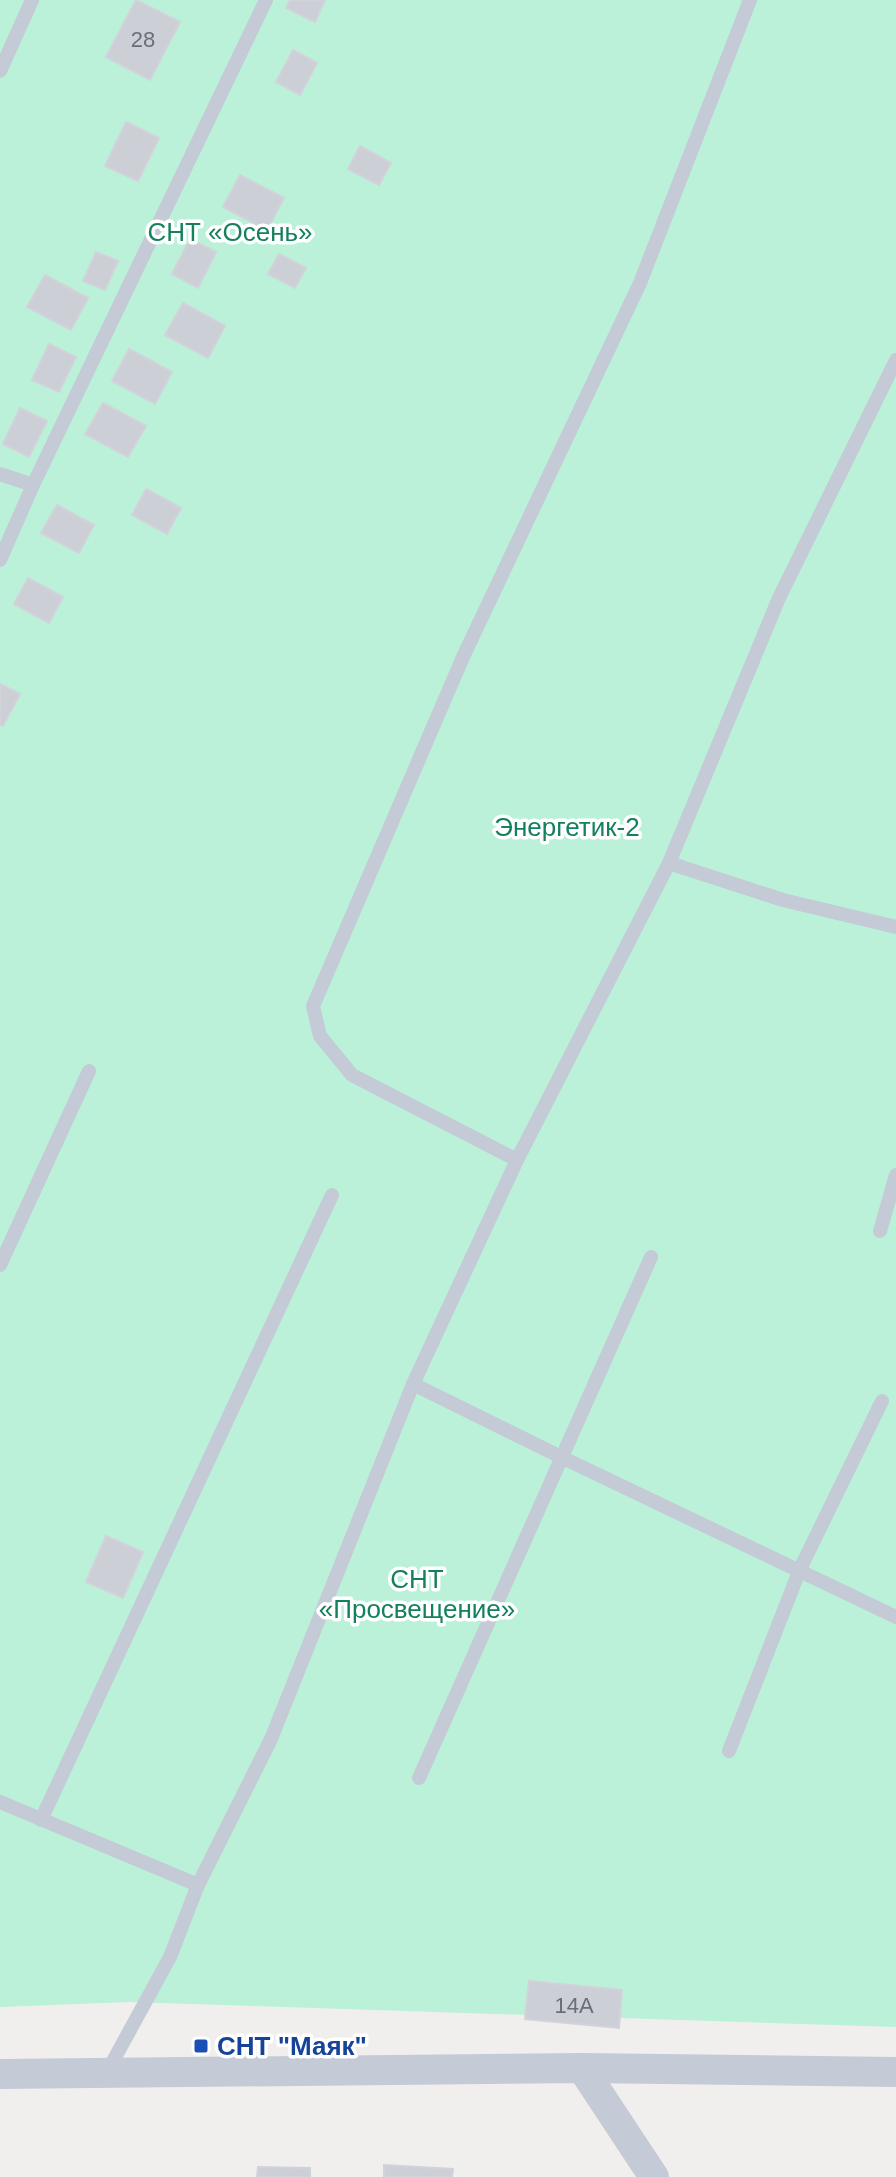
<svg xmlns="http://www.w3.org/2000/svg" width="896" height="2177" font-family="Arial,sans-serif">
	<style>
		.green { fill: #bbf0d9 }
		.building { fill: #cdcfd6; stroke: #d2d3da; stroke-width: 2 }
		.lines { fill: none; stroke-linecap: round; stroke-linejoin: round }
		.service { stroke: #c4cad6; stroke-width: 14 }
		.minor { stroke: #c4cad6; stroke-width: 30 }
		.transit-dot { fill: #1a4fb4; stroke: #fff; stroke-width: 3 }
		.labels { text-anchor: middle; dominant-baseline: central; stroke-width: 7; stroke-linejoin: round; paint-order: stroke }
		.number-label { font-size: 22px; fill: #686e7a }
		.park-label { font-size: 26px; fill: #14805e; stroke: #fff }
		.transit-label { font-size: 26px; font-weight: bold; fill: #164399; stroke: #fff; text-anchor: start }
	</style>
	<rect width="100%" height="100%" fill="#f1efee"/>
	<polygon class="green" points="0,0 896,0 896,2027 130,2002 0,2007"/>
	<g class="building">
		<polygon points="136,0 180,22 150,80 106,57"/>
		<polygon points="290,0 325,0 315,22 286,8"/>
		<polygon points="293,50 317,63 300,95 276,82"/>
		<polygon points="126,122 159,138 138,181 105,166"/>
		<polygon points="360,146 391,163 379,185 348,169"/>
		<polygon points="240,175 284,198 267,230 223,207"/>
		<polygon points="190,239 216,252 198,288 172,274"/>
		<polygon points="96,252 118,261 105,290 83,281"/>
		<polygon points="279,254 306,268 295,288 268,274"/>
		<polygon points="45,275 88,298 71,330 27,307"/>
		<polygon points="183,303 225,326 208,358 165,335"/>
		<polygon points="49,344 76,357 59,392 32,380"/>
		<polygon points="129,349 172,372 155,404 112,381"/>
		<polygon points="103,403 146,426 128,457 85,434"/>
		<polygon points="20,408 47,421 29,457 3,444"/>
		<polygon points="146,489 181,508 167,534 132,515"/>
		<polygon points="57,505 94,525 79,553 41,533"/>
		<polygon points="28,578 63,597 49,623 14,604"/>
		<polygon points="0,684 20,694 3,726 0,725"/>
		<polygon points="106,1536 143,1552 123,1598 86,1582"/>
		<polygon points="529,1981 622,1990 619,2028 525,2019"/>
		<polygon points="384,2165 453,2169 452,2177 384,2177"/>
		<polygon points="258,2167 310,2168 310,2177 257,2177"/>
	</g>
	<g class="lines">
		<g class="service">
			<polyline points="0,71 32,0"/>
			<polyline points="0,474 33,485"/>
			<polyline points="0,560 33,485 266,0"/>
			<polyline points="669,863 783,900 896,927"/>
			<polyline points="517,1160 352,1075 320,1036 313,1006 463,657 640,283 750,0"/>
			<polyline points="880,1231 896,1175"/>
			<polyline points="0,1265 89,1071"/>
			<polyline points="413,1384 561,1457 896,1617"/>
			<polyline points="729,1751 800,1569 882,1401"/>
			<polyline points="419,1778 651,1257"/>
			<polyline points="0,1802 198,1885"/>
			<polyline points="41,1820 332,1195"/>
			<polyline points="107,2072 170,1957 198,1885 271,1739 413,1384 517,1160 669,863 779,598 896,360"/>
		</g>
		<g class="minor">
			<polyline points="582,2068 654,2177"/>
			<polyline points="0,2074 582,2068 896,2072"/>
		</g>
	</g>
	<rect class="transit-dot" x="193" y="2038" width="16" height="16" rx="4"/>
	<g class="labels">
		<g class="number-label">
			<text x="143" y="39">28</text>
			<text x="574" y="2005">14А</text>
		</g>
		<g class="park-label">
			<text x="230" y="232">СНТ «Осень»</text>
			<text x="567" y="827">Энергетик-2</text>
			<text x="417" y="1579">СНТ<tspan x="417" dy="30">«Просвещение»</tspan></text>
		</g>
		<g class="transit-label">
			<text x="217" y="2046">СНТ "Маяк"</text>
		</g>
	</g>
</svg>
